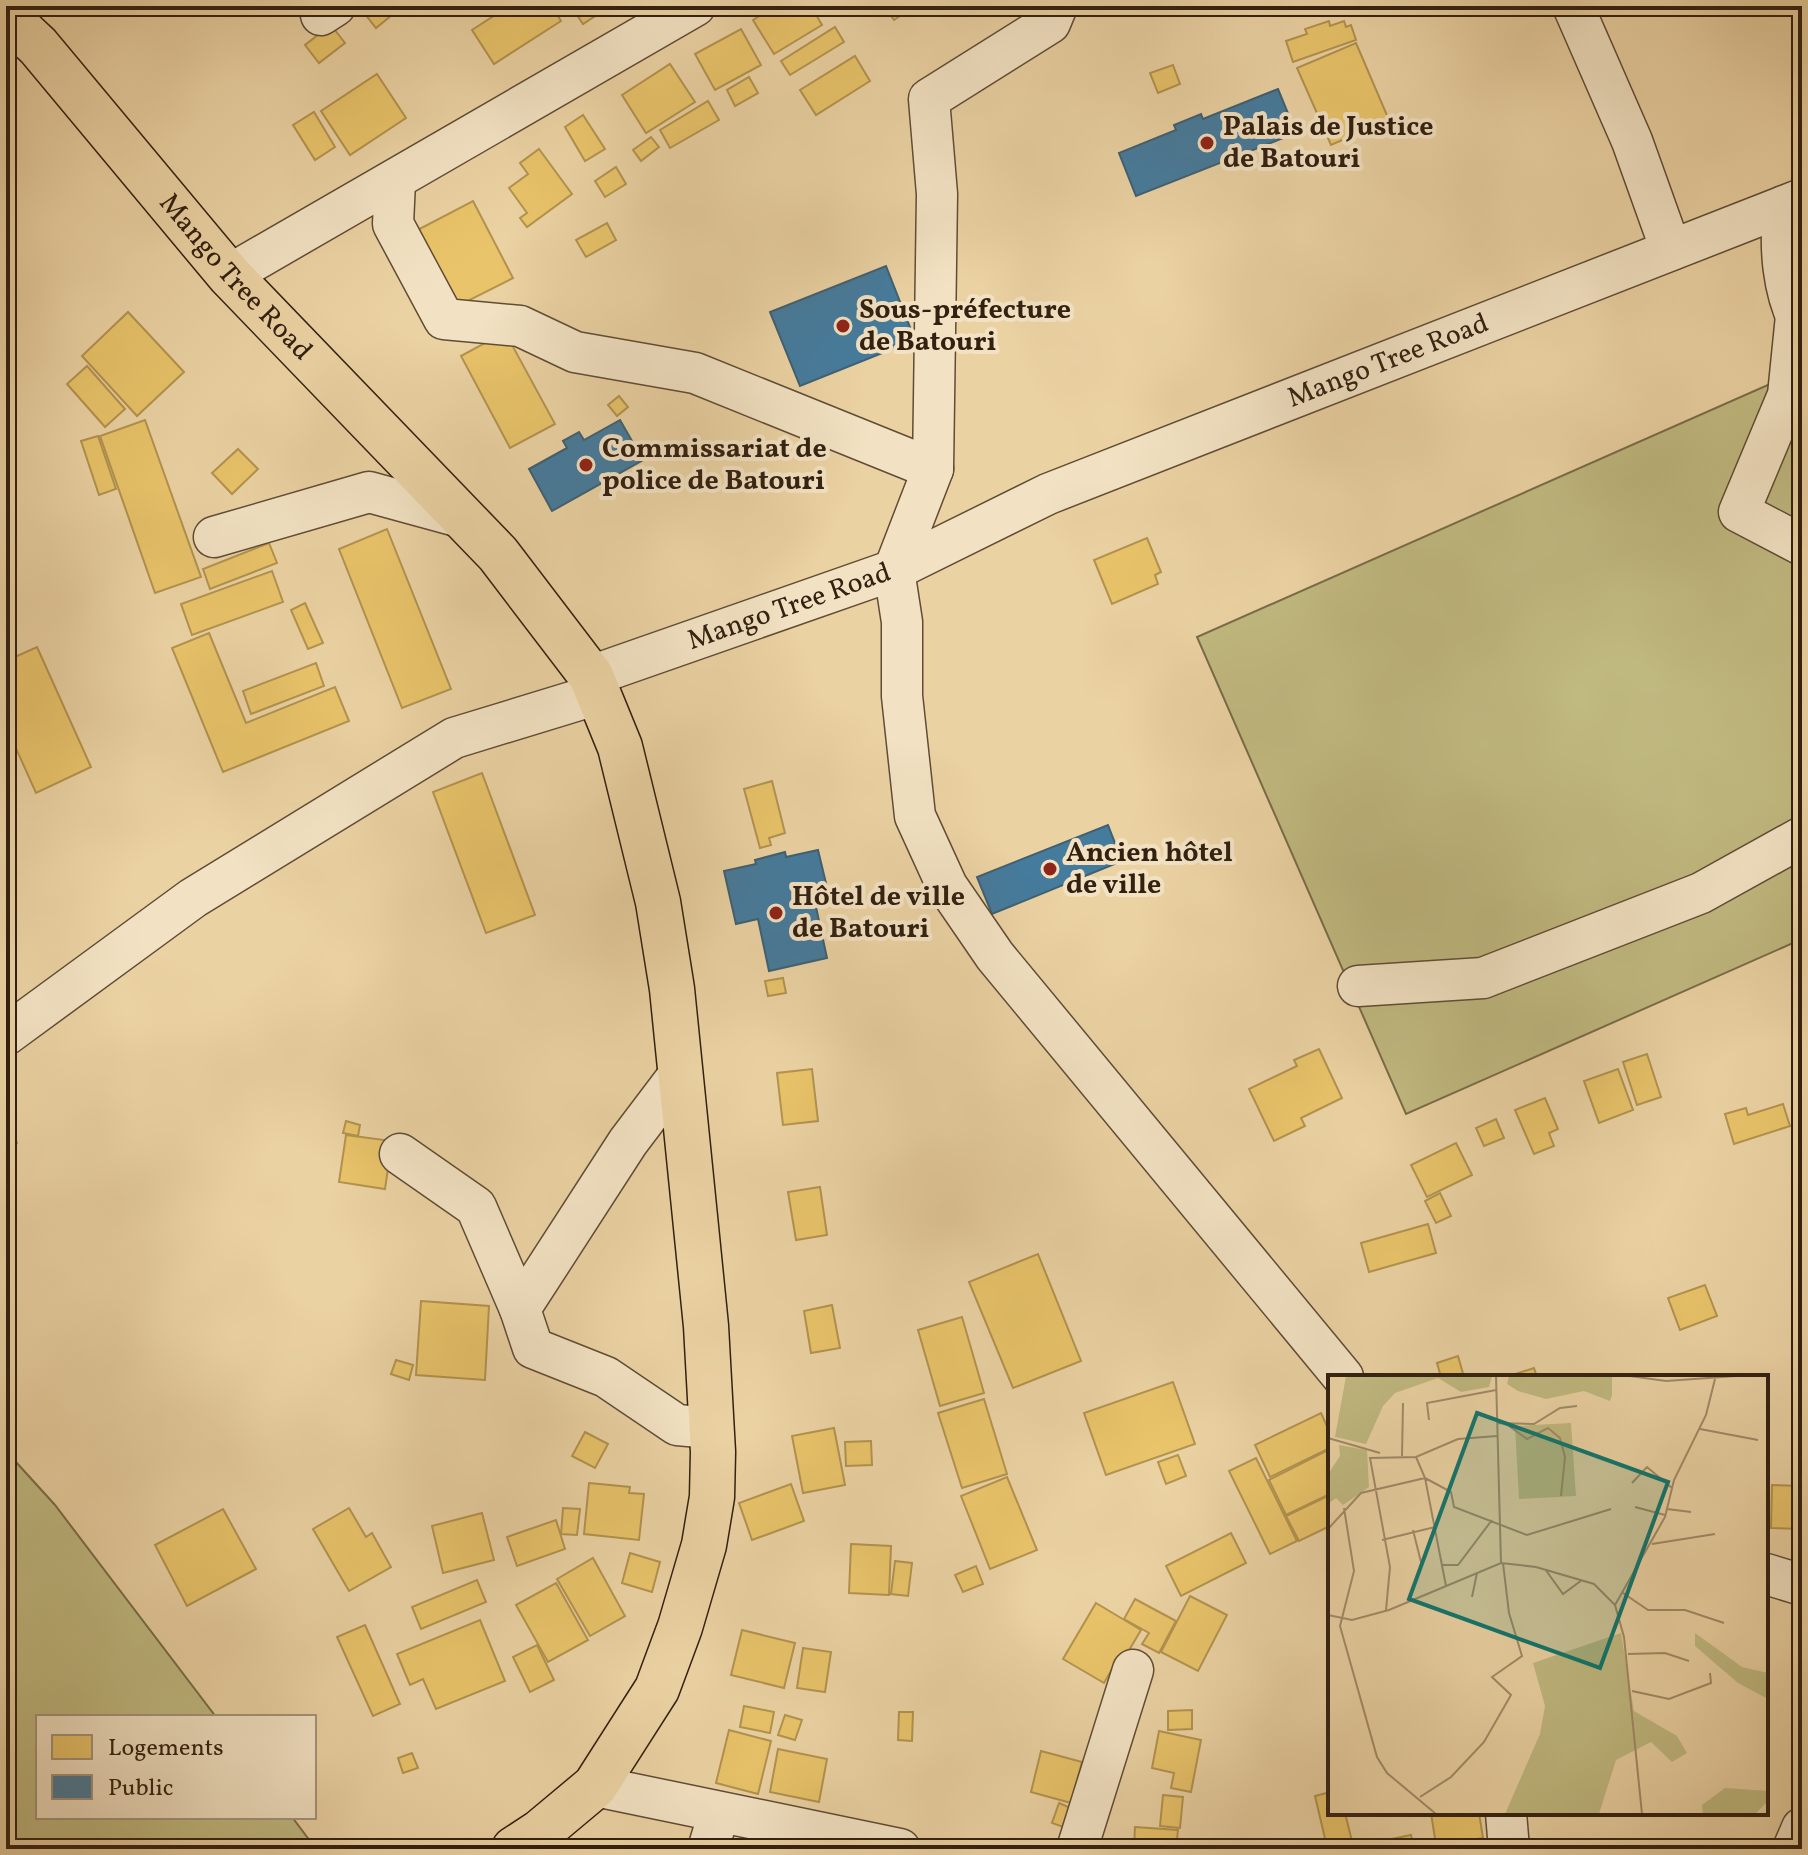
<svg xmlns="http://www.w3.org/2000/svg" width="1808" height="1855" font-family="Vollkorn,serif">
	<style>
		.green { fill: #c0b980; stroke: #796c48; stroke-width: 2 }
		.homes { fill: #e9c46a; stroke: #b2934f; stroke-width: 2 }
		.public { fill: #457b9d; stroke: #3f6073; stroke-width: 2 }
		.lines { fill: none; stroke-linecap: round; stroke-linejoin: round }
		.minor-casing { stroke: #604c36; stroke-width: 43 }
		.major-casing { stroke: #322011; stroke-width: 47 }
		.minor { stroke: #f2e2c3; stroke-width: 40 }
		.major { stroke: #ebd2a3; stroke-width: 44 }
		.poi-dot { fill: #8f2418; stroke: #f2e2c3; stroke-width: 3 }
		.labels { text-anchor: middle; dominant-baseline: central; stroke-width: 8; stroke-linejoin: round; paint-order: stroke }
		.poi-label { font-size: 28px; font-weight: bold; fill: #322011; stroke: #f2e2c3; text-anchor: start }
		.street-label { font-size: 28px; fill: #322011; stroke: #f2e2c3 }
		.inset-road { fill: none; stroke: #a18b69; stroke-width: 2 }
		.view { fill: #0f766e; fill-opacity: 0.15; stroke: #0f766e; stroke-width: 4 }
		.inset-edge { fill: none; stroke: #322011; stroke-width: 4 }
	</style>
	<rect width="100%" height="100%" fill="#ebd2a3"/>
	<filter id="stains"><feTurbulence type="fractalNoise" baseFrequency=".0025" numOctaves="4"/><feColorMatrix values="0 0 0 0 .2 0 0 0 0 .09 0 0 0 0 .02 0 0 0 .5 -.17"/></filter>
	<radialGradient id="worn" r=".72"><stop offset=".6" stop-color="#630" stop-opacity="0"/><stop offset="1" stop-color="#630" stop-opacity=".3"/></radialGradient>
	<g class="green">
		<polygon points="1802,370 1802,939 1406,1114 1197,637"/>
		<polygon points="6,1451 55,1505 216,1717 38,1717 38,1817 292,1817 316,1849 6,1849"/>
	</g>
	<g class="homes">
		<polygon points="365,6 403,6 376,28 361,9"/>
		<polygon points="509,6 552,6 561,21 494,64 472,30"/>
		<polygon points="571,6 624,6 613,13 609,7 583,24"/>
		<polygon points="775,6 811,6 822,25 774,54 753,20"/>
		<polygon points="884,6 915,6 894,20"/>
		<polygon points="1329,21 1330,26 1344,21 1346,27 1351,25 1356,40 1293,62 1286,41 1307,34 1305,29"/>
		<polygon points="331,25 345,43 319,63 305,45"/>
		<polygon points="835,27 844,42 790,75 781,61"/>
		<polygon points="741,29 761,65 715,90 695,54"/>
		<polygon points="1356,43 1389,120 1331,145 1297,68"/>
		<polygon points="855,56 870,81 816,115 800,90"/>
		<polygon points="670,64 695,102 646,133 622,95"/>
		<polygon points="1173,65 1180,84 1158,93 1150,73"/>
		<polygon points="377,74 406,118 350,155 321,111"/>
		<polygon points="749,77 758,93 735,106 727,90"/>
		<polygon points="708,101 719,120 670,148 660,130"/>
		<polygon points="314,112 335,147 315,160 293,125"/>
		<polygon points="583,115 605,149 585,161 565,127"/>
		<polygon points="651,137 659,147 641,161 633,150"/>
		<polygon points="539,149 572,194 527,227 520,218 527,213 509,188 528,174 520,163"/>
		<polygon points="616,167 626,184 605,197 595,181"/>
		<polygon points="473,201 513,278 446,312 406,236"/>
		<polygon points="607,223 616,240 586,257 576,240"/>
		<polygon points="128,312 184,372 137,416 82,356"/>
		<polygon points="505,332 555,424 510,448 461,356"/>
		<polygon points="87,366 125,409 105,427 67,384"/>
		<polygon points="619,396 628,407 617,416 608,405"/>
		<polygon points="145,420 201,577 155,593 100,436"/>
		<polygon points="98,436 116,489 99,495 81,441"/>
		<polygon points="238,449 258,469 232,494 212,473"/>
		<polygon points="387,529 451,689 402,708 339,549"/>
		<polygon points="1147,538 1161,572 1155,575 1158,584 1112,604 1094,560"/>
		<polygon points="269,543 277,563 210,589 203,569"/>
		<polygon points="272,571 283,602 192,635 181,604"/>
		<polygon points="305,603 323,643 308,649 291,610"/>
		<polygon points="209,633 246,723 335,687 349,721 223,772 172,648"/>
		<polygon points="37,647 91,767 36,793 6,726 6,661"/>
		<polygon points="316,663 324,686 251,714 243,691"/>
		<polygon points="482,773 535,915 486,933 433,792"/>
		<polygon points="772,781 785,833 769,838 771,845 760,848 744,789"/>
		<polygon points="783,978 786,993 768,996 765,981"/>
		<polygon points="1319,1049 1342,1098 1301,1118 1305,1126 1274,1141 1249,1089 1297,1066 1294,1060"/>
		<polygon points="1647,1054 1661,1097 1637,1105 1623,1062"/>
		<polygon points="812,1069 818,1121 783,1125 777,1073"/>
		<polygon points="1618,1069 1633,1110 1599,1123 1584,1081"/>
		<polygon points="1545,1098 1558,1129 1549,1133 1554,1146 1534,1154 1515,1110"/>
		<polygon points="1783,1104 1790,1126 1734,1144 1725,1114 1746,1108 1748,1115"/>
		<polygon points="6,1118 17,1143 6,1148"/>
		<polygon points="1496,1119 1504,1138 1484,1146 1476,1128"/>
		<polygon points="346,1121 360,1125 358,1136 343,1133"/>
		<polygon points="346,1135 392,1141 385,1189 339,1182"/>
		<polygon points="1456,1143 1472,1175 1427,1197 1411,1165"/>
		<polygon points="6,1163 15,1184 6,1188"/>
		<polygon points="820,1187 827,1235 796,1240 788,1192"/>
		<polygon points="1440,1193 1451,1216 1436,1223 1425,1201"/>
		<polygon points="1428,1224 1436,1253 1369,1272 1361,1243"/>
		<polygon points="1038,1254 1081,1361 1013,1388 969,1282"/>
		<polygon points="1705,1285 1717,1316 1680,1330 1668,1298"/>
		<polygon points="421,1301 489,1306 485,1380 416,1375"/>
		<polygon points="832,1305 840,1348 811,1353 804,1311"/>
		<polygon points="962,1317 984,1393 940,1406 918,1330"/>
		<polygon points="1458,1356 1464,1377 1441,1377 1437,1363"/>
		<polygon points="396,1360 413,1365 409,1380 391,1374"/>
		<polygon points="1534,1368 1537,1377 1506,1377"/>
		<polygon points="1173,1382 1195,1444 1106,1475 1084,1413"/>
		<polygon points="984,1399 1007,1474 962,1488 938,1413"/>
		<polygon points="1321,1413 1330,1433 1330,1448 1270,1477 1255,1445"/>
		<polygon points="834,1428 845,1485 803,1493 792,1436"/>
		<polygon points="585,1432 608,1444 595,1468 572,1456"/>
		<polygon points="871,1441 872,1465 846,1466 845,1442"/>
		<polygon points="1330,1449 1330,1494 1286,1515 1269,1480"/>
		<polygon points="1178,1455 1186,1476 1166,1484 1158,1462"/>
		<polygon points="1256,1458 1297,1541 1270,1554 1229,1471"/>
		<polygon points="1007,1477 1037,1550 990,1569 961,1496"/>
		<polygon points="589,1483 630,1487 629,1493 644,1494 639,1540 584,1534"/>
		<polygon points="791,1484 804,1521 752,1540 739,1503"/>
		<polygon points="1772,1485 1802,1486 1802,1529 1771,1528"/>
		<polygon points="1330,1495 1330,1526 1299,1541 1286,1516"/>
		<polygon points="349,1508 366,1537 372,1533 391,1567 349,1591 313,1529"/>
		<polygon points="563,1508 580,1509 577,1535 561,1534"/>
		<polygon points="223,1509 256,1569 187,1606 155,1545"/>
		<polygon points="482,1513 494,1560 443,1573 432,1526"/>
		<polygon points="556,1520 565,1549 517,1566 507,1537"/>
		<polygon points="1231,1533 1246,1563 1181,1596 1166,1566"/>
		<polygon points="851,1544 891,1546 889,1595 849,1593"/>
		<polygon points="630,1553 660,1562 652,1592 622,1583"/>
		<polygon points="593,1558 625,1616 590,1636 557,1579"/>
		<polygon points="895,1561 912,1563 908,1596 891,1594"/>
		<polygon points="976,1566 983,1584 963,1592 955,1575"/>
		<polygon points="477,1580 486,1602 421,1629 412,1607"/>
		<polygon points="556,1583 588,1640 548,1662 516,1605"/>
		<polygon points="1190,1596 1227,1615 1198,1671 1161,1652"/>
		<polygon points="1135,1599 1176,1621 1159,1653 1142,1644 1149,1633 1124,1619"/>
		<polygon points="1096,1603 1141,1630 1122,1662 1118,1659 1104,1683 1063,1659"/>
		<polygon points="480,1620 505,1681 436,1709 423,1679 410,1685 397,1654"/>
		<polygon points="365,1625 400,1704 373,1716 337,1637"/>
		<polygon points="742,1630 795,1643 784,1688 731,1675"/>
		<polygon points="537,1645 554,1680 530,1692 513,1657"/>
		<polygon points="803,1648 831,1652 825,1692 797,1688"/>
		<polygon points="744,1706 774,1712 770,1733 740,1727"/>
		<polygon points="1192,1710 1192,1729 1168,1730 1168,1711"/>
		<polygon points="899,1712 913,1712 912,1741 898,1740"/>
		<polygon points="785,1715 802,1720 795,1740 778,1735"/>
		<polygon points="729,1730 771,1741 758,1794 716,1783"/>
		<polygon points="1159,1731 1201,1740 1191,1792 1171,1788 1174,1773 1152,1768"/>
		<polygon points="778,1749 827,1759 819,1802 770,1792"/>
		<polygon points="1041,1751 1082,1762 1071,1803 1031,1792"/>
		<polygon points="412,1753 418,1768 403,1773 398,1758"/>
		<polygon points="1330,1792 1330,1813 1345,1813 1352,1841 1327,1847 1315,1796"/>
		<polygon points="1163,1795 1183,1797 1180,1828 1160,1826"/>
		<polygon points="1059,1803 1073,1809 1066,1828 1052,1823"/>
		<polygon points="1431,1813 1479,1813 1483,1838 1436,1845"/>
		<polygon points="1135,1827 1178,1830 1176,1849 1134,1849"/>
		<polygon points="1411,1835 1414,1849 1384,1849 1382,1841"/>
		<polygon points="1189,1841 1241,1848 1241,1849 1188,1849"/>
	</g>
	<g class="public">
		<polygon points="1278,89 1296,133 1136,196 1119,153 1176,130 1174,125 1201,114 1203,119"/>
		<polygon points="886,266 915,340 800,386 770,312"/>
		<polygon points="620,420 643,460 552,511 529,469 567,448 563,441 579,432 584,440"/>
		<polygon points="1108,825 1122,861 992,914 977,877"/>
		<polygon points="818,850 831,904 816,907 827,958 769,971 758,919 736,924 724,871 756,864 755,860 785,852 786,857"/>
	</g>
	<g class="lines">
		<defs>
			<g id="minor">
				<polyline points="1057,6 1050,23 929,99 937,194 933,469 894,570 902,622 902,696 915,816 947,886 995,956 1343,1377"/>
				<polyline points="1573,6 1632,141 1671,250"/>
				<polyline points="321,15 335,6"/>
				<polyline points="395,181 393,224 444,319 520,326 575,352 695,373 933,469"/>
				<path d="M 1784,206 C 1779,246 1782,292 1802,328"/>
				<polyline points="229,275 695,6"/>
				<polyline points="1796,316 1788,395 1739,512 1802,545"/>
				<polyline points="214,537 369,492 464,518"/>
				<path id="s1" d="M 591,676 L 894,570 L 1048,494 L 1802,199"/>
				<polyline points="1358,986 1483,978 1701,893 1802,837"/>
				<polyline points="6,1035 193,898 454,738 598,694"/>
				<polyline points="681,1072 628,1142 520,1309 533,1348 606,1377 677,1425 712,1428"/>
				<polyline points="400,1154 476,1207 520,1309"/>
				<polyline points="1766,1574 1802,1585"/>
				<polyline points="595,1786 900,1849"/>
				<polyline points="1506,1813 1509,1849"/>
				<polyline points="708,1849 719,1813"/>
				<polyline points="1077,1849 1133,1670"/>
				<polyline points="1793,1849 1802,1828"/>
			</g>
			<g id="major">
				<path id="s2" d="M 6,16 L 38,46 L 229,275 L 498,554 L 591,676 L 620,747 L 658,902 L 672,989 L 706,1326 L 713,1452 L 712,1497 L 704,1545 L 680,1627 L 657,1689 L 595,1786 L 540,1832 L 514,1849"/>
			</g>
		</defs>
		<use href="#minor" class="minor-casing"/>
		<use href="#major" class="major-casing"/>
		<use href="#minor" class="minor"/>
		<use href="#major" class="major"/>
	</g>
	<g class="poi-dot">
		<circle cx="1207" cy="143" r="8"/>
		<circle cx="843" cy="326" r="8"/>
		<circle cx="586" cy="465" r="8"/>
		<circle cx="1050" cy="869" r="8"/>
		<circle cx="776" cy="913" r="8"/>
	</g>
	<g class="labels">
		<g class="poi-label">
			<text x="1223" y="127">Palais de Justice<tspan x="1223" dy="32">de Batouri</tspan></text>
			<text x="859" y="310">Sous-préfecture<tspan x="859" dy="32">de Batouri</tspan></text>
			<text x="602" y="449">Commissariat de<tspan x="602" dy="32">police de Batouri</tspan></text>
			<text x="1066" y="853">Ancien hôtel<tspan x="1066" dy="32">de ville</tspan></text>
			<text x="792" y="897">Hôtel de ville<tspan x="792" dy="32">de Batouri</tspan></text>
		</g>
		<g class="street-label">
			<text stroke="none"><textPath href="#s2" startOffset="348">Mango Tree Road</textPath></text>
			<text stroke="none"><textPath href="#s1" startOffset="858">Mango Tree Road</textPath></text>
			<text stroke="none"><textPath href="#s1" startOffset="210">Mango Tree Road</textPath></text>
		</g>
	</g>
	<g transform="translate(1328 1375)">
		<rect width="440" height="440" fill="#ebd2a3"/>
		<path d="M 18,1 L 164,1 L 161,12 L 133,17 L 110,3 L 67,18 L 55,31 L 38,69 L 7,62 ZM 181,1 L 284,1 L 284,20 L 282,26 L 256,16 L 218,24 L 190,16 L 179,9 ZM 243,48 L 248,121 L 191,124 L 187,51 ZM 11,70 L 39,75 L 41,112 L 15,130 L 8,123 L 0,129 L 0,99 L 12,81 ZM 293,258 L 306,336 L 349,361 L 359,378 L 344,387 L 323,367 L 288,385 L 271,439 L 177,439 L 212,359 L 217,331 L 205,288 ZM 367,258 L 414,292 L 440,298 L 440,324 L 410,308 L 367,271 ZM 397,413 L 440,416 L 440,426 L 427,439 L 375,439 L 374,430 Z" fill="#c0b980"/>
		<path class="inset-road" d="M 168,1 L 173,188M 302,1 L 338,6 L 408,1M 101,45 L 99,28 L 168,15M 169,48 L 206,49 L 232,33 L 249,31M 181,51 L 199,64 L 220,53 L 232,63 L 237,82 L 233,121M 372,54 L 430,65M 0,63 L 52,78M 74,81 L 75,28M 304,108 L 319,92 L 344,113M 307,132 L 337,140M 16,133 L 26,196 L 12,251 L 49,382 L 59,398 L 108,439M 339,134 L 363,137M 0,154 L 33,118 L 97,103 L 88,82M 85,155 L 94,191M 54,165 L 107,152M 324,169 L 387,159M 114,190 L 130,190 L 164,145M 217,194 L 235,219 L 254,205M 118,211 L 97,103 L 123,117 L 126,132 L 199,160 L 283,134M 295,218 L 320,235 L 357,235 L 396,248M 144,222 L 149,198M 287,230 L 337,142 L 346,105 L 378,40 L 387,4M 58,235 L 62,192 L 42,83 L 88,82 L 130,64 L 169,61M 0,240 L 24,245 L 61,235 L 173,188 L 208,192 L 266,209 L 287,230 L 296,262 L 314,439M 300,279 L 337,278 L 361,286M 304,316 L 341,324 L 383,308 L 382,298M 92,422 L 123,402 L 156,367 L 183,320 L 164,302 L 194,281 L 181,238 L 175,188"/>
		<path class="view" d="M 149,38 L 340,107 L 272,293 L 81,224 Z"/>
		<rect width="440" height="440" class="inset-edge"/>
	</g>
	<rect width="1808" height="1855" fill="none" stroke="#ebd2a3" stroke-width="32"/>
	<rect x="8" y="8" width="1792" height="1839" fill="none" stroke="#322011" stroke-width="4"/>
	<rect x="16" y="16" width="1776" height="1823" fill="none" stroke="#322011" stroke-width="2"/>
	<rect x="36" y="1715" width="280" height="104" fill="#f2e2c3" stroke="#a5947c" stroke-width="2"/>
	<rect x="52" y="1735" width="40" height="24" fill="#e9c46a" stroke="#a5947c" stroke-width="2"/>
	<text x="108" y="1755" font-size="24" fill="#322011">Logements</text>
	<rect x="52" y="1775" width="40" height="24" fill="#457b9d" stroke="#a5947c" stroke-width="2"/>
	<text x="108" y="1795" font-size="24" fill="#322011">Public</text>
	<rect width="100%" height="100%" filter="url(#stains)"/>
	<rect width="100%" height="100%" fill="url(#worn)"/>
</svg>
